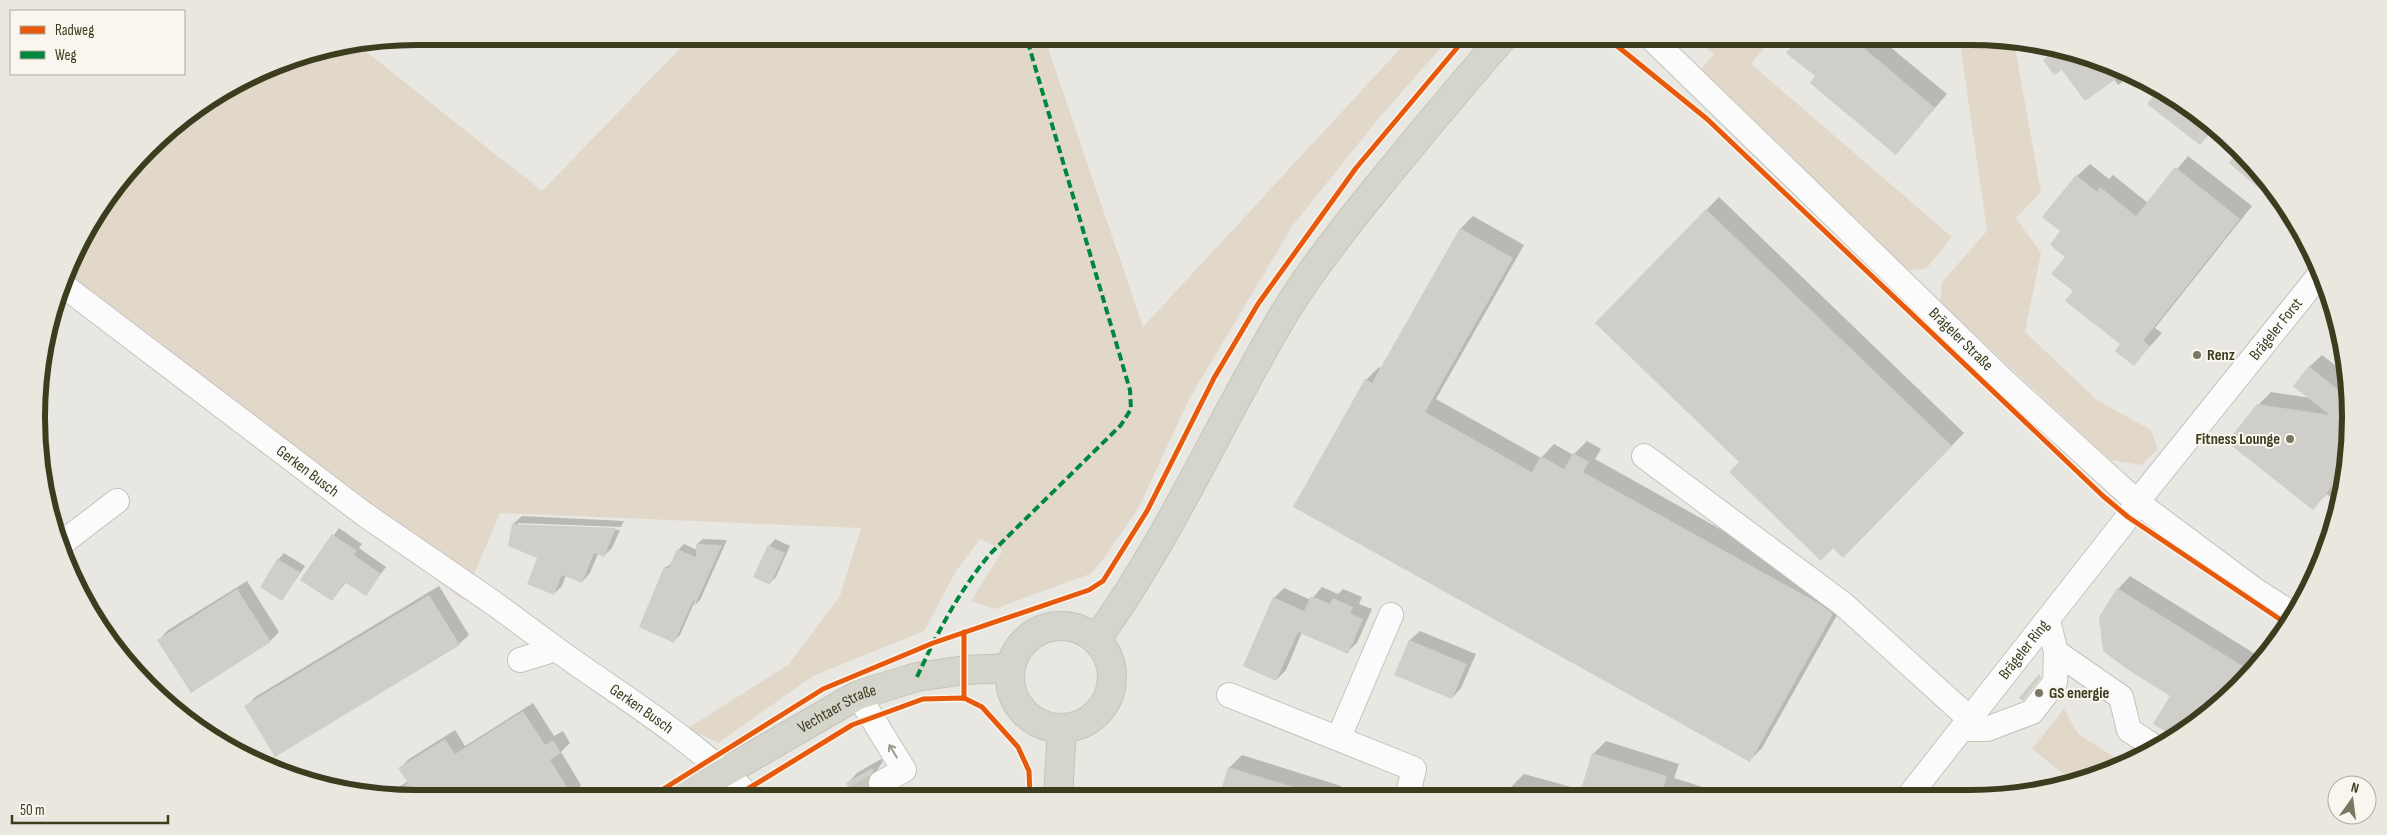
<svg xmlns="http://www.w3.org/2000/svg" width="2387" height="835" font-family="'Sofia Sans Condensed',sans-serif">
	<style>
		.green { fill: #e2d8ca }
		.shadow { fill: #0003 }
		.building { fill: #cfcec9 }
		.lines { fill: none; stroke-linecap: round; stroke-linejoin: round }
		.minor-tunnel { stroke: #c6c5bb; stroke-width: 24; stroke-dasharray: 24 12; stroke-linecap: butt }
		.minor-casing { stroke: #c4c3be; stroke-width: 26 }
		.major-casing { stroke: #c5c4bb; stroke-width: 30 }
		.minor { stroke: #fcfbfb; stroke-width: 24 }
		.major { stroke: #d5d5cc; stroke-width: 28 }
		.quiet { stroke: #00873e; stroke-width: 4; stroke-dasharray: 8 4; stroke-linecap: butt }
		.cycleway-casing { stroke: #f8f6ef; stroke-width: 8 }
		.cycleway { stroke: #e8590c; stroke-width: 5 }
		.oneway { stroke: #9c9c8d }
		.poi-dot { fill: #787863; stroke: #f8f6ef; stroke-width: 2 }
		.labels { text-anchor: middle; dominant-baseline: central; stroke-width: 4; stroke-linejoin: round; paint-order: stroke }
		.street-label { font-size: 16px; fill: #3c3c1f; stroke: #f8f6ef }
		.poi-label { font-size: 16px; font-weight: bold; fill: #3c3c1f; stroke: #f8f6ef; text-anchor: start }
		.rim { fill: none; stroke: #3c3c1f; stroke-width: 6 }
	</style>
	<rect width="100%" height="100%" fill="#e8e7e2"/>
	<g class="green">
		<polygon points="692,36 1044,36 1143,327 1412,36 1451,36 1378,119 1293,225 1189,399 1139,507 1102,561 1090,574 994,609 971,601 1003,550 980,539 956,571 924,631 813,676 718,743 688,728 788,665 840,596 861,528 500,513 463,600 330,497 61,299 76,249 115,185 166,131 272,65 343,44 354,42 542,191"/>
		<polygon points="1692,36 1774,36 1751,64 1952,237 1926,269 1905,270 1699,71 1714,54"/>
		<polygon points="1959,36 2014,42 2041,192 2016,218 2041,253 2025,332 2097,400 2151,430 2158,449 2141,465 2110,460 1940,302 1942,282 1987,231"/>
		<polygon points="2064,709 2078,734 2122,762 2122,764 2071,780 2032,749"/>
	</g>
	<g class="shadow">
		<polygon points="1802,36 1877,36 1947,94 1896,153 1816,76"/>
		<polygon points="2057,48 2068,49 2134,74 2118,85 2114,79 2063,68 2045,60"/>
		<polygon points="2160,89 2201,115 2215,128 2200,144 2149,103"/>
		<polygon points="2240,151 2256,166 2283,204 2281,205 2230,162"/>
		<polygon points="2188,156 2252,206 2155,328 2162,333 2134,364 2122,344 2075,291 2062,231 2077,176 2090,164 2109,179 2113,175 2148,203"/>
		<polygon points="1719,197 1964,433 1856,544 1741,462 1596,323"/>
		<polygon points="1473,216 1524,245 1436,399 1541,458 1554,444 1573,455 1587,441 1601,449 1595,459 1833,592 1845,601 1762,748 1750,760 1366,380 1379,367 1381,369 1461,228"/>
		<polygon points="2322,355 2348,375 2350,442 2340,505 2327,494 2313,508 2258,405 2271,392 2311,398 2309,367"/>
		<polygon points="522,516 624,521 621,527 518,523 518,525 620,530 612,548 604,556 598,554 590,573 582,582 566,575 562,586 554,594 539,557 513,524"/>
		<polygon points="339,528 362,544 359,548 386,567 365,594 346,582 332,600 302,579"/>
		<polygon points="703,539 727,540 700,600 696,604 695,601 680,635 674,641 665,568 673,562 678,550 684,544 697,550 697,544"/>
		<polygon points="775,539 790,546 776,577 770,583 769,546"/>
		<polygon points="284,553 305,566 282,600 278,560"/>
		<polygon points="2130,576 2260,657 2221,704 2174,735 2155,724 2172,696 2118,589"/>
		<polygon points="247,581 279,632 270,641 159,640 168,630"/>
		<polygon points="439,586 469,635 459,644 246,707 255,697"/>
		<polygon points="1322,587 1338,594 1343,589 1362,597 1359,604 1372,609 1357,643 1347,652 1302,632 1286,670 1276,680 1274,598 1284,588 1311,600"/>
		<polygon points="1420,631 1476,654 1461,688 1452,698 1396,674 1410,640"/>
		<polygon points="533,703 554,736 563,731 570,743 561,752 581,785 572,795 566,798 418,799 387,795 408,781 400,768 409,759 455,730 465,746"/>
		<polygon points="1606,741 1679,764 1674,778 1732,796 1509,797 1512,786 1524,774 1582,790 1593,754"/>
		<polygon points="1242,755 1341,786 1338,797 1220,797 1229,768"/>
		<polygon points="881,759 883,761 876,772 879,781 898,786 905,798 857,798 848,783 857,773"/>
	</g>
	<g class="building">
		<polygon points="1800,36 1850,36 1935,108 1896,155 1810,83 1815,76 1786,53"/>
		<polygon points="2059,48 2062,48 2070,60 2079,53 2127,71 2085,101 2062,70 2054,75 2043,60"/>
		<polygon points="2159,89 2201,115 2215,127 2200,145 2147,104"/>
		<polygon points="2239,150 2256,166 2272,189 2267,195 2229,163"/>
		<polygon points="2175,167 2240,219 2143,341 2150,346 2134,366 2115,351 2120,344 2065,301 2073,291 2051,274 2065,257 2050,245 2060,231 2042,217 2076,175 2097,192 2100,187 2136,216"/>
		<polygon points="1706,209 1952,446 1843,558 1833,548 1821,561 1729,472 1739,462 1595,323"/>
		<polygon points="1460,228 1513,258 1425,412 1532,472 1541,456 1564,469 1573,453 1589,462 1583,472 1820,604 1833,614 1750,762 1293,507 1365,379 1372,383"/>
		<polygon points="2309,366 2348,398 2350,442 2346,469 2313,510 2227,442 2257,404 2330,415 2293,386"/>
		<polygon points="512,524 616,528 604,557 594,553 582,583 562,575 554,595 527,584 537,558 508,546"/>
		<polygon points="332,534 357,551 354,555 381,574 366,596 345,582 332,601 300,580"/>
		<polygon points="696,544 722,545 694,607 694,599 674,643 639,627 664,567 668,569 677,549 696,557"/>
		<polygon points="768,545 785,553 770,585 753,577"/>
		<polygon points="277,559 300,572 282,601 260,587"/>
		<polygon points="2117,588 2249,670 2221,704 2173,736 2153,724 2170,696 2127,669 2103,651 2099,617"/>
		<polygon points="237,589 271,642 191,693 157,640"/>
		<polygon points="429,595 460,645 275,757 244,706"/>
		<polygon points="1311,596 1330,604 1333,598 1353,607 1350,613 1363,619 1348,654 1298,632 1276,681 1243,666 1273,597 1304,611"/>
		<polygon points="1409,640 1467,664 1452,699 1394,675"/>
		<polygon points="2039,674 2041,677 2023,701 2019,698"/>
		<polygon points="523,711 545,745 553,740 561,753 550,760 574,798 418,799 389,795 408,783 398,768 445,739 455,754"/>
		<polygon points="1592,753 1667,776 1661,796 1579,796"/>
		<polygon points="1228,767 1313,793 1312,797 1219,797"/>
		<polygon points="872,768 874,771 867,782 869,790 874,795 881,797 888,795 890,798 855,798 846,783"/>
	</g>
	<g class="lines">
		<polyline class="minor-tunnel" points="855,798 881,783"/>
		<defs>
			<g id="minor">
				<path id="s1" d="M 1649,36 L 2002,379 L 2137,502 L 2255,590 L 2294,615"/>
				<path id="s2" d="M 64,286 L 364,514 L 492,602 L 556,649"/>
				<polyline points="1644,456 1843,604 1970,719"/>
				<polyline points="62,543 117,501"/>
				<polyline points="2056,652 2121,697 2129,730 2156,748"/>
				<path id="s3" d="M 520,660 L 556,649 C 621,696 696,741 751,798"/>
				<polyline points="858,695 904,770 881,783"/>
				<polyline points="1229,695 1414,769 1407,797"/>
				<polyline points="1962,729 1987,729 2032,712 2055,682 2056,652 2048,621"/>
				<polyline points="1339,737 1391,615"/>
				<path id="s4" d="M 1909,796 L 2128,517 L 2137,502 L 2321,273"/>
			</g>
			<g id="major">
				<circle cx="1061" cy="677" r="51"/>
				<path d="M 1096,640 C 1171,537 1221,418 1287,309 C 1313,267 1344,228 1375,190 C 1417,138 1460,87 1504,36"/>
				<polyline points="1058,797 1062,728"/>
				<path id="s5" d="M 680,798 L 858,695 L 917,677 L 965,670 L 1010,668"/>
			</g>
		</defs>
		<use href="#minor" class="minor-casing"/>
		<use href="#major" class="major-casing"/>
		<use href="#minor" class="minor"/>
		<use href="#major" class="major"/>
		<g class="quiet">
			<path d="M 1519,36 C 1529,43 1534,42 1545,36"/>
			<path d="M 917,677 C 937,633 959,591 990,554 L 1121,425 L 1131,409 L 1130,390 L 1026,36"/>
		</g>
		<defs>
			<g id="cycleway">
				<polyline points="1599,36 1611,41 1707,119 2103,496 2128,517 2287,624"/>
				<polyline points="964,698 964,632"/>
				<polyline points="649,798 823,689 933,643 1089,590 1103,581 1147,511 1214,378 1258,304 1356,168 1467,36"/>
				<polyline points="733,798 852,725 923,699 964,698 982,707 1018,747 1029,771 1030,797"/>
			</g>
		</defs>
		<use href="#cycleway" class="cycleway-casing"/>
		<use href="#cycleway" class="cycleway"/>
	</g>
	<defs><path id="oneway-shaft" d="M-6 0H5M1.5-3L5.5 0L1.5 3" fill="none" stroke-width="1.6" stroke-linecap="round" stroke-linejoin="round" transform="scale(1.25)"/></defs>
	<use class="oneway" href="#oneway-shaft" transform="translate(893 751) rotate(-121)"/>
	<g class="poi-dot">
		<circle cx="2197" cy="355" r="5"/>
		<circle cx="2290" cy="439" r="5"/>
		<circle cx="2039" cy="693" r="5"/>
	</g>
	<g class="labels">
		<g class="street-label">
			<text stroke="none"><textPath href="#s4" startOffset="594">Brägeler Forst</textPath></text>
			<text stroke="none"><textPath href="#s1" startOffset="435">Brägeler Straße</textPath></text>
			<text stroke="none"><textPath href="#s2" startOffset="306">Gerken Busch</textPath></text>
			<text stroke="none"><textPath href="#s4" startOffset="186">Brägeler Ring</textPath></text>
			<text stroke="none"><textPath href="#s3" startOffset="142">Gerken Busch</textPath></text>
			<text stroke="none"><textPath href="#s5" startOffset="181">Vechtaer Straße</textPath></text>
		</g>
		<g class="poi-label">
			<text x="2207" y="355">Renz</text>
			<text x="2280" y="439" text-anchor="end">Fitness Lounge</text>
			<text x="2049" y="693">GS energie</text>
		</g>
	</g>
	<path d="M0 0H2387V835H0ZM417 45H1970A372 372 0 0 1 2342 417V418A372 372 0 0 1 1970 790H417A372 372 0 0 1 45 418V417A372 372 0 0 1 417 45Z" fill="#e9e7de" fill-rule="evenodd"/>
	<path class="rim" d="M417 45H1970A372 372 0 0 1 2342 417V418A372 372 0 0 1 1970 790H417A372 372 0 0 1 45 418V417A372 372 0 0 1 417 45Z"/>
	<rect x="10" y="10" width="175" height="65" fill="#f8f6ef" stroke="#adac9c"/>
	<rect x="20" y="26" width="25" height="8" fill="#e8590c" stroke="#adac9c"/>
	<text x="55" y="35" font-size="15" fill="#3c3c1f">Radweg</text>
	<rect x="20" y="51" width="25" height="8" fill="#00873e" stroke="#adac9c"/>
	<text x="55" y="60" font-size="15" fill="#3c3c1f">Weg</text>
	<g transform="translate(2352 800) rotate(14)"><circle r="24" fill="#f8f6ef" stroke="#adac9c"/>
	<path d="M0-4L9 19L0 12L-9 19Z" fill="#787863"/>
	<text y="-8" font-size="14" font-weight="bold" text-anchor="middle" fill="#3c3c1f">N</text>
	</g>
	<path d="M12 815v8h156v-8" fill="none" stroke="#3c3c1f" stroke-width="2.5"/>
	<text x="20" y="815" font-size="15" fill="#3c3c1f" stroke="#f8f6ef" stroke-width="4" paint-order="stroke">50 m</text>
</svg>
